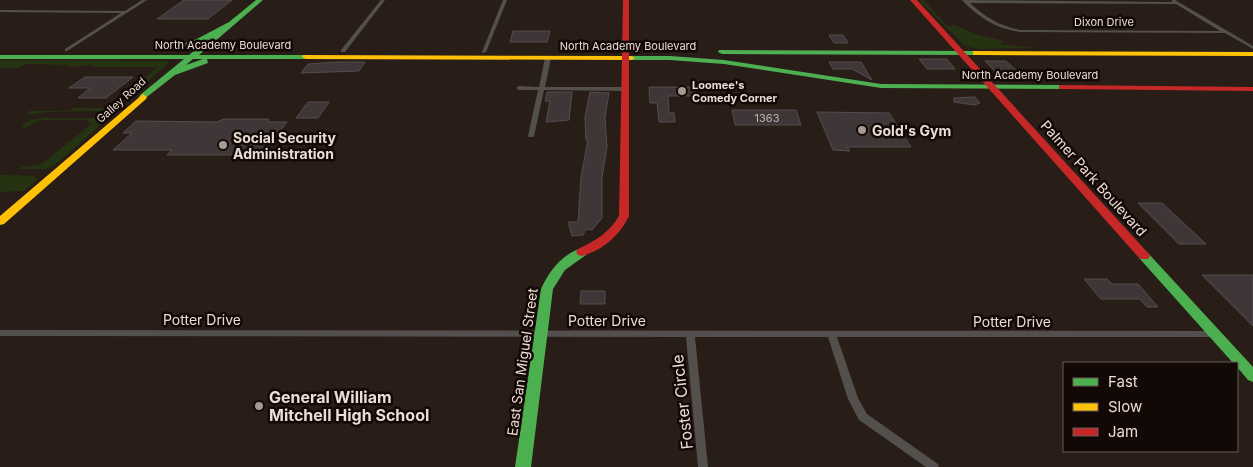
<svg xmlns="http://www.w3.org/2000/svg" width="1253" height="467" font-family="Inter,sans-serif">
	<style>
		.green { fill: #253312 }
		.building { fill: #3e3637; stroke: #544c4e }
		.lines { fill: none; stroke-linecap: round; stroke-linejoin: round }
		.street { fill: #534f4c; fill-rule: evenodd }
		.fast { fill: #4caf50; fill-rule: evenodd }
		.slow { fill: #ffc107; fill-rule: evenodd }
		.jam { fill: #c62828; fill-rule: evenodd }
		.poi-dot { fill: #a89992; stroke: #120805; stroke-width: 2 }
		.labels { text-anchor: middle; dominant-baseline: central; stroke-width: 5; stroke-linejoin: round; paint-order: stroke }
		.far-street-label { font-size: 11px; fill: #ecdcd4; stroke: #120805 }
		.far-poi-label { font-size: 11px; font-weight: bold; fill: #ecdcd4; stroke: #120805; text-anchor: start }
		.number-label { font-size: 11px; fill: #c0b2ad }
		.poi-label { font-size: 14px; font-weight: bold; fill: #ecdcd4; stroke: #120805; text-anchor: start }
		.street-label { font-size: 14px; fill: #ecdcd4; stroke: #120805 }
		.near-poi-label { font-size: 16px; font-weight: bold; fill: #ecdcd4; stroke: #120805; text-anchor: start }
		.near-street-label { font-size: 16px; fill: #ecdcd4; stroke: #120805 }
	</style>
	<rect width="100%" height="100%" fill="#291d17"/>
	<g class="green">
		<polygon points="919,0 924,0 947,26 955,25 975,34 1004,41 1000,44 1035,48 978,49 965,46"/>
		<polygon points="0,60 163,61 170,62 140,88 111,109 102,111 47,112 29,115 27,114 29,111 69,111 73,108 107,108 158,67 92,67 94,65 67,67 68,65 25,64 19,68 0,68"/>
		<polygon points="45,118 101,118 106,120 55,165 45,169 18,169 21,167 42,164 92,123 86,122 89,120 40,120 25,128 22,127 23,124 33,119"/>
		<polygon points="0,175 33,176 38,179 24,191 0,192"/>
	</g>
	<g class="building">
		<polygon points="184,0 232,0 208,19 157,19"/>
		<polygon points="513,31 550,31 547,42 510,42"/>
		<polygon points="829,35 843,35 848,43 834,43"/>
		<polygon points="919,59 947,59 955,69 927,69"/>
		<polygon points="985,61 1006,61 1019,73 997,73"/>
		<polygon points="338,62 365,62 359,71 301,73 308,64"/>
		<polygon points="829,62 861,62 872,80 852,69 833,69"/>
		<polygon points="85,77 133,77 106,98 78,98 90,88 69,88"/>
		<polygon points="649,87 697,87 698,96 668,96 669,113 674,113 675,122 659,122 657,103 650,103"/>
		<polygon points="547,92 572,92 569,120 546,122 550,101 545,101"/>
		<polygon points="590,92 609,93 605,118 607,146 602,178 602,218 592,230 586,229 583,235 572,236 568,222 578,222 581,177 588,140 586,140 585,117"/>
		<polygon points="975,97 980,103 974,105 954,102 954,98"/>
		<polygon points="308,102 329,102 318,118 296,118"/>
		<polygon points="732,110 796,110 801,125 735,125"/>
		<polygon points="817,112 889,113 911,147 847,147 850,151 833,150"/>
		<polygon points="224,119 268,119 269,122 287,122 261,155 167,155 172,150 113,150 132,133 123,133 136,121 217,122"/>
		<polygon points="1138,203 1162,203 1206,244 1179,244"/>
		<polygon points="1202,275 1253,275 1253,326"/>
		<polygon points="1084,279 1107,279 1112,284 1138,284 1158,307 1147,307 1140,299 1101,299"/>
		<polygon points="581,291 605,291 605,304 580,304"/>
	</g>
	<g class="lines">
		<g class="street">
			<polygon points="142,0 147,0 67,51 65,51 65,49 121,13 0,12 0,10 125,11"/>
			<polygon points="381,0 385,0 345,52 341,52 341,50"/>
			<polygon points="503,0 507,0 486,52 482,53 482,52"/>
			<path d="M 962,0 L 1172,2 L 1172,0 L 1175,0 L 1253,46 L 1253,49 L 1225,33 L 1020,32 C 995,28 979,18 962,0 ZM 970,3 L 1176,4 L 1220,31 L 1020,30 C 1000,26 985,17 970,3 Z"/>
			<polygon points="548,56 551,58 545,87 626,87 629,89 626,91 544,90 534,136 533,137 529,137 528,136 538,90 519,90 516,88 519,86 539,87 545,58"/>
			<polygon points="0,330 1215,331 1218,332 1219,334 1218,336 1215,337 837,337 858,398 867,414 938,464 939,467 926,467 859,420 848,399 828,337 695,337 708,467 698,467 686,337 0,336"/>
		</g>
		<g class="fast">
			<path d="M 256,0 L 263,0 L 199,55 L 306,55 L 310,57 L 309,59 L 207,59 L 208,63 L 175,75 L 143,100 L 139,97 L 140,95 L 184,59 L 0,59 L 0,55 L 189,55 L 210,38 L 198,45 L 162,51 L 158,49 L 193,41 L 229,22 ZM 193,59 L 203,59 L 186,65 Z"/>
			<polygon points="719,50 976,51 980,53 976,55 722,54 718,52"/>
			<polygon points="628,56 670,56 724,60 881,84 1062,85 1066,87 1062,89 881,88 724,64 670,60 628,60"/>
			<path d="M 582,248 L 586,249 L 588,252 L 586,255 L 565,270 L 553,289 L 531,467 L 515,467 L 541,289 C 549,271 562,254 582,248 Z"/>
			<polygon points="1144,252 1148,253 1253,367 1253,382 1248,380 1237,367 1237,363 1233,363 1140,259 1138,256"/>
		</g>
		<g class="slow">
			<polygon points="973,51 1253,52 1253,56 976,55 973,55"/>
			<polygon points="303,55 631,56 635,58 631,60 306,59 302,57"/>
			<polygon points="143,94 147,97 146,99 4,224 0,225 0,216"/>
		</g>
		<g class="jam">
			<path d="M 623,0 L 629,0 L 629,216 C 620,235 603,250 582,256 L 578,255 L 576,252 L 578,249 C 595,241 609,233 619,216 Z"/>
			<polygon points="910,0 917,0 1148,253 1150,256 1148,259 1140,259"/>
			<polygon points="1059,85 1253,87 1253,91 1062,89 1059,89"/>
		</g>
	</g>
	<g class="poi-dot">
		<circle cx="682" cy="91" r="5"/>
		<circle cx="862" cy="130" r="5"/>
		<circle cx="223" cy="145" r="5"/>
		<circle cx="259" cy="406" r="5"/>
	</g>
	<g class="labels">
		<g class="far-street-label">
			<text x="1104" y="22">Dixon Drive</text>
			<text x="223" y="45">North Academy Boulevard</text>
			<text x="628" y="46">North Academy Boulevard</text>
			<text x="1030" y="75">North Academy Boulevard</text>
			<text transform="translate(121 100) rotate(-42)">Galley Road</text>
		</g>
		<g class="far-poi-label">
			<text x="692" y="85">Loomee's<tspan x="692" dy="13">Comedy Corner</tspan></text>
		</g>
		<g class="number-label">
			<text x="767" y="118">1363</text>
		</g>
		<g class="poi-label">
			<text x="872" y="130">Gold's Gym</text>
			<text x="233" y="137">Social Security<tspan x="233" dy="16">Administration</tspan></text>
		</g>
		<g class="street-label">
			<text transform="translate(1094 178) rotate(48)">Palmer Park Boulevard</text>
			<text x="202" y="319">Potter Drive</text>
			<text x="607" y="320">Potter Drive</text>
			<text x="1012" y="321">Potter Drive</text>
			<text transform="translate(522 362) rotate(-82)">East San Miguel Street</text>
		</g>
		<g class="near-poi-label">
			<text x="269" y="397">General William<tspan x="269" dy="18">Mitchell High School</tspan></text>
		</g>
		<g class="near-street-label">
			<text transform="translate(682 402) rotate(-96)">Foster Circle</text>
		</g>
	</g>
	<rect x="1063" y="362" width="175" height="90" fill="#120805" stroke="#695d58"/>
	<rect x="1073" y="378" width="25" height="8" fill="#4caf50" stroke="#695d58"/>
	<text x="1108" y="387" font-size="15" fill="#ecdcd4">Fast</text>
	<rect x="1073" y="403" width="25" height="8" fill="#ffc107" stroke="#695d58"/>
	<text x="1108" y="412" font-size="15" fill="#ecdcd4">Slow</text>
	<rect x="1073" y="428" width="25" height="8" fill="#c62828" stroke="#695d58"/>
	<text x="1108" y="437" font-size="15" fill="#ecdcd4">Jam</text>
</svg>
